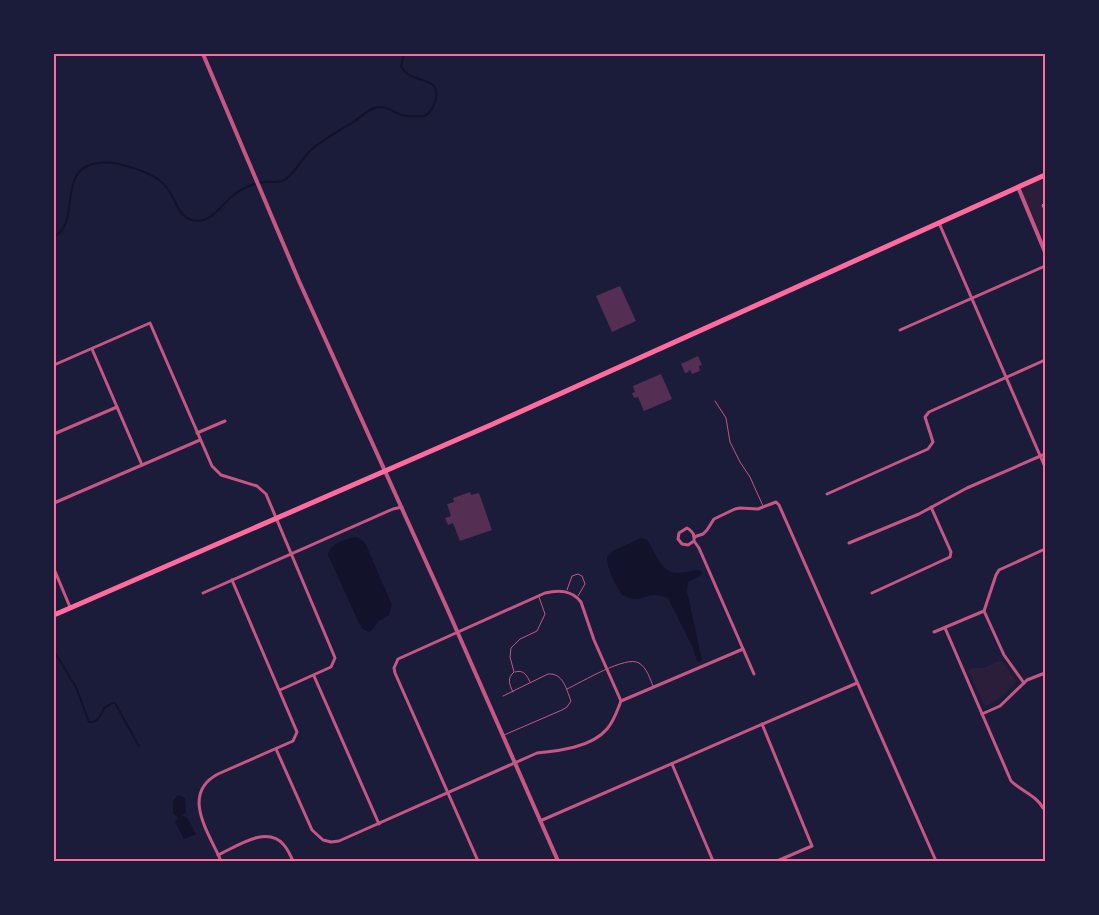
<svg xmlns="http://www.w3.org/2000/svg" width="1099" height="915" font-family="'Asap Condensed',sans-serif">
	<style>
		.green { fill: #2a1e3b }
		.water { fill: #12122b }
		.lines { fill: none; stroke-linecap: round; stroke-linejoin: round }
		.stream { stroke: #12122b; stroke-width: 2 }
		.building { fill: #542f53 }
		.path { stroke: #ff6b9d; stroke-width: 1 }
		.service { stroke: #c65784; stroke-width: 1 }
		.minor { stroke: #c65784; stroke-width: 3 }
		.tertiary { stroke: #c65784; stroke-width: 4 }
		.primary { stroke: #ff6b9d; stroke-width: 5 }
		.neatline { fill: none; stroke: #ff6b9d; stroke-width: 2 }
	</style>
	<rect width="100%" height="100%" fill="#1b1b3a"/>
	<g class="green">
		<polygon points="1045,175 1045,252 1018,187"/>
		<path d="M 1001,660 L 1017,681 C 1007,692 999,701 985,706 L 968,670 L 973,668 L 983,668 Z"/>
	</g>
	<g class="water">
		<path d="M 357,537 L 363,541 L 366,545 L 392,605 L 389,615 L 379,621 L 372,630 L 369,632 L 363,629 L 359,623 L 328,555 C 329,544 347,538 357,537 Z"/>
		<path d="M 641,538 L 647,540 C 655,551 662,575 679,573 C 686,573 692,570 699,570 L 702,572 L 700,576 L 688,582 L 687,592 L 701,656 L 702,660 L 699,662 L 697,661 L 693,648 L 668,598 C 651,591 649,598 634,599 C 631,599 626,596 622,595 C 615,583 607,570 607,557 L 613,551 Z"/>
		<polygon points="178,795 185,798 186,812 182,816 187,817 196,834 184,839 175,822 178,818 173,813 173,801"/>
	</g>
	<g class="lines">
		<g class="stream">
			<path d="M 54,237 C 57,235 60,232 62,230 C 76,210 62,173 92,164 C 112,158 156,172 168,189 C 177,201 178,220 197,221 C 214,221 224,201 236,193 C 243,188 255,183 264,182 C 272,181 279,184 286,179 C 296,172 300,161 308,153 C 320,141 337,132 352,123 C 359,118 366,112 374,108 C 385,104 393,112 402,115 C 410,117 417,116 425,116 C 431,112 434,106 436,99 C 440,73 410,86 401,66 L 404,54"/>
			<path d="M 54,651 L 76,687 L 89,722 C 98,723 101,715 104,708 L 112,703 L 115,703 L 139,746"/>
		</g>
	</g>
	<g class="building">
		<polygon points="620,286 636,321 612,332 596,296"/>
		<polygon points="698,356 702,365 699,366 700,371 692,374 690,370 688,371 689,372 685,373 681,364"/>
		<polygon points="661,374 672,399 644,411 638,397 634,398 632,393 635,392 633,386"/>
		<polygon points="470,492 471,495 479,493 492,530 460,541 453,523 448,525 445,518 451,516 447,504 454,502 453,498"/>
	</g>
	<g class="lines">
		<polyline class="path" points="1045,203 1042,205 1045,212"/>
		<g class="service">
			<polyline points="715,401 726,418 730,442 740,462 750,477 763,506"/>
			<polyline points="567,590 572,576 578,574 582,576 585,584 578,596"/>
			<path d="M 515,672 C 524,669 527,676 530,682"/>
			<path d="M 567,689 C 582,682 626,655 639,663 C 647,668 650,679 653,686"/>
			<path d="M 513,692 C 509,684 507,678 514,672 L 510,657 L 511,648 L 520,639 L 537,631 L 545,614 L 539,597"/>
			<path d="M 503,696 L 548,674 C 563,673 566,688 571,701 L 567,707 L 562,710 L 504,735"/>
		</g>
		<g class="minor">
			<polyline points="939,223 1045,467"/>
			<polyline points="900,330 1045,266"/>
			<polyline points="92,349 142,465"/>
			<polyline points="54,365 150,323 212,466 221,475 257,486 266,494 333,653 335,658 331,667 280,690"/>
			<polyline points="197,433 225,421"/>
			<polyline points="54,434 117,407"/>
			<polyline points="827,494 928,449 933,442 925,417 929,412 1045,360"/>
			<polyline points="54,503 200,440"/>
			<polyline points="694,537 703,534 707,530 714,519 735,509 740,508 758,509 776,502 779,505 936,861"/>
			<path d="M 694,541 L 688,545 L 682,544 L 678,539 L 679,533 L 687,528 C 693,531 695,535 694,541 L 699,548 L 754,674"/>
			<polyline points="849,543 919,514 967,488 1045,454"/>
			<polyline points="54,569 70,607"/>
			<polyline points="203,593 393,509 402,507"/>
			<polyline points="872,593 950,557 951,552 931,507"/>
			<polyline points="984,611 1004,655 1024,683"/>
			<path d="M 945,628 L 1011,781 C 1021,791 1036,795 1043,808"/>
			<polyline points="934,632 984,611 996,575 999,570 1045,549"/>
			<polyline points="314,676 379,824"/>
			<polyline points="982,714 1000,706 1027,680 1045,673"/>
			<polyline points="762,724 812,846 777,861"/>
			<path d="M 276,749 L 312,830 L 323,840 L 331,842 L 339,841 L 537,753 C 559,751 592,747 607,729 C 614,721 617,711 621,701 L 743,649"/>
			<polyline points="672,764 713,861"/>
			<polyline points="540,821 857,683"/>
			<path d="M 218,855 C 236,847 266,825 283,844 C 288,849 290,855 293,861"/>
			<path d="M 221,861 C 209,833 180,794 218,774 L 293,741 L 297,732 L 232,580"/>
			<path d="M 478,861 L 395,673 L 394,668 L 398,659 L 545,593 C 559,590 572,590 581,602 L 594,640 L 621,701"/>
		</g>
		<g class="tertiary">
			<polyline points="203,54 299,281 446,606 558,861"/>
			<polyline points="1018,187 1045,252"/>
		</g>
		<polyline class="primary" points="54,615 493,424 1045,175"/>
	</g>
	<rect width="1099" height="915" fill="none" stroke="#1b1b3a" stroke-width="110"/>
	<rect x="55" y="55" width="989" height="805" class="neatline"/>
</svg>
